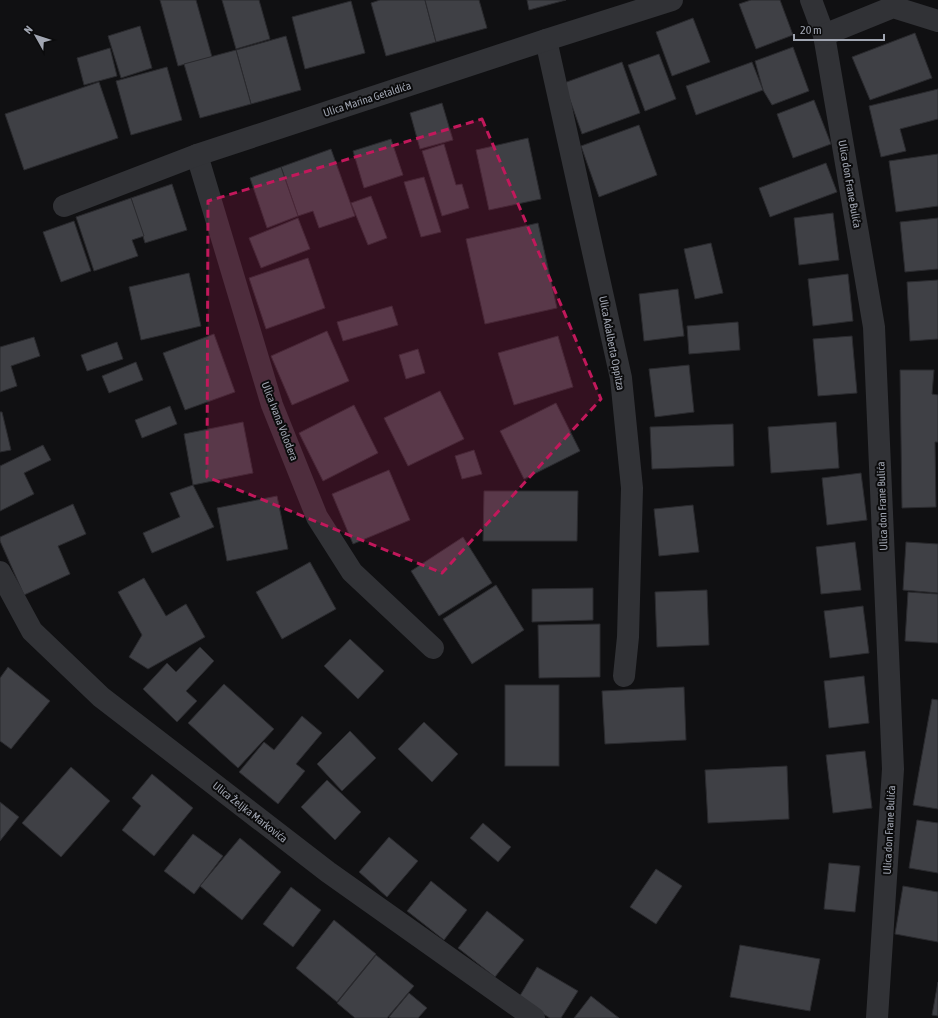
<svg xmlns="http://www.w3.org/2000/svg" width="938" height="1018" font-family="'Asap Condensed',sans-serif">
	<style>
		.building { fill: #3f4045; stroke: #2a2a2e }
		.lines { fill: none; stroke-linecap: round; stroke-linejoin: round }
		.minor { stroke: #313236; stroke-width: 22 }
		.marked { fill: #c2185b; fill-opacity: 0.2; stroke: #c2185b; stroke-width: 3; stroke-dasharray: 8 5; stroke-linejoin: round }
		.labels { text-anchor: middle; dominant-baseline: central; stroke-width: 4; stroke-linejoin: round; paint-order: stroke }
		.street-label { font-size: 11px; fill: #a1a6b2; stroke: #0b0b0c }
	</style>
	<rect width="100%" height="100%" fill="#101012"/>
	<g class="building">
		<polygon points="160,0 196,0 212,57 178,66"/>
		<polygon points="222,0 259,0 270,39 236,49"/>
		<polygon points="380,0 425,0 436,42 386,56 371,3"/>
		<polygon points="425,0 479,0 487,28 436,42"/>
		<polygon points="527,0 566,0 529,10"/>
		<polygon points="751,0 780,0 793,35 756,49 739,4"/>
		<polygon points="351,1 365,53 305,69 292,17"/>
		<polygon points="693,18 710,62 672,76 656,32"/>
		<polygon points="140,26 152,68 121,78 108,36"/>
		<polygon points="915,33 932,78 870,100 852,57"/>
		<polygon points="286,36 301,90 251,104 236,50"/>
		<polygon points="793,47 809,91 772,105 763,90 755,61"/>
		<polygon points="110,48 117,76 84,85 77,58"/>
		<polygon points="236,50 251,104 200,118 184,64"/>
		<polygon points="659,54 676,99 645,111 628,65"/>
		<polygon points="622,62 640,113 582,134 564,83"/>
		<polygon points="752,62 763,90 696,115 686,86"/>
		<polygon points="167,67 182,120 131,135 116,81"/>
		<polygon points="99,82 118,138 24,170 5,114"/>
		<polygon points="938,89 938,119 900,129 906,151 881,157 869,106"/>
		<polygon points="814,100 831,144 793,158 777,114"/>
		<polygon points="442,103 453,140 420,149 410,113"/>
		<polygon points="639,125 657,175 599,197 581,146"/>
		<polygon points="528,138 541,199 489,210 476,150"/>
		<polygon points="391,139 403,175 364,188 353,151"/>
		<polygon points="444,144 456,185 462,184 469,208 442,216 422,151"/>
		<polygon points="331,149 355,216 319,228 313,211 298,216 281,167"/>
		<polygon points="938,154 938,206 896,212 889,161"/>
		<polygon points="826,163 837,192 770,217 759,188"/>
		<polygon points="281,167 298,216 267,228 250,178"/>
		<polygon points="424,177 441,232 421,237 404,182"/>
		<polygon points="172,184 187,230 145,243 131,198"/>
		<polygon points="371,196 387,238 368,245 351,203"/>
		<polygon points="131,198 144,236 132,240 138,256 94,271 76,217"/>
		<polygon points="833,213 839,260 799,265 794,218"/>
		<polygon points="298,218 310,249 261,268 249,238"/>
		<polygon points="938,218 938,269 905,272 900,222"/>
		<polygon points="74,221 91,271 61,282 43,232"/>
		<polygon points="538,223 557,308 485,324 466,239"/>
		<polygon points="711,243 723,293 695,299 684,249"/>
		<polygon points="308,258 325,308 266,329 249,278"/>
		<polygon points="189,273 201,326 141,340 129,287"/>
		<polygon points="848,274 853,321 813,326 808,279"/>
		<polygon points="938,280 938,339 910,341 907,282"/>
		<polygon points="678,289 684,336 644,341 639,294"/>
		<polygon points="392,306 398,325 343,341 337,322"/>
		<polygon points="738,322 740,350 689,354 687,326"/>
		<polygon points="327,331 349,381 292,405 271,356"/>
		<polygon points="214,334 235,392 185,410 163,353"/>
		<polygon points="558,336 573,387 514,405 498,353"/>
		<polygon points="852,336 857,393 818,396 813,339"/>
		<polygon points="34,337 40,356 11,366 17,386 0,392 0,347"/>
		<polygon points="117,342 123,359 87,371 81,355"/>
		<polygon points="418,349 425,373 406,379 399,355"/>
		<polygon points="136,362 143,380 109,393 102,376"/>
		<polygon points="689,365 694,412 655,417 649,369"/>
		<polygon points="900,370 934,370 932,394 938,395 938,442 935,442 936,507 902,508"/>
		<polygon points="440,391 464,439 408,466 384,418"/>
		<polygon points="556,403 580,451 524,479 500,431"/>
		<polygon points="354,405 378,453 323,481 299,433"/>
		<polygon points="170,406 177,424 142,438 135,420"/>
		<polygon points="0,412 2,412 11,450 0,452"/>
		<polygon points="243,422 253,473 193,485 184,434"/>
		<polygon points="836,422 839,468 771,473 768,427"/>
		<polygon points="733,424 734,466 652,469 650,427"/>
		<polygon points="43,445 51,460 24,473 34,494 0,511 0,466"/>
		<polygon points="474,450 482,474 462,479 455,456"/>
		<polygon points="389,470 410,520 353,544 332,494"/>
		<polygon points="861,473 867,520 827,525 822,478"/>
		<polygon points="193,485 214,527 152,553 143,533 180,517 170,493"/>
		<polygon points="484,491 578,491 577,541 483,541"/>
		<polygon points="277,496 288,549 227,561 217,508"/>
		<polygon points="73,504 86,534 58,546 70,574 24,595 0,541 0,537"/>
		<polygon points="693,505 699,552 659,556 654,509"/>
		<polygon points="463,537 492,583 439,616 411,571"/>
		<polygon points="855,542 861,590 821,594 816,547"/>
		<polygon points="906,542 938,544 938,593 903,590"/>
		<polygon points="310,562 336,609 282,639 256,592"/>
		<polygon points="144,578 166,616 186,604 205,637 148,669 129,657 142,635 118,592"/>
		<polygon points="496,585 524,630 472,664 443,619"/>
		<polygon points="593,588 593,620 532,622 532,589"/>
		<polygon points="707,590 709,645 657,647 655,592"/>
		<polygon points="908,592 938,594 938,643 905,641"/>
		<polygon points="863,606 869,653 830,658 824,611"/>
		<polygon points="600,624 600,677 539,678 538,625"/>
		<polygon points="350,639 384,671 358,699 324,666"/>
		<polygon points="200,647 214,661 186,691 197,701 177,722 143,689 167,663 176,672"/>
		<polygon points="8,667 50,701 11,749 0,741 0,678"/>
		<polygon points="864,676 869,723 829,728 824,681"/>
		<polygon points="224,684 274,729 238,768 188,723"/>
		<rect x="505" y="685" width="54" height="81"/>
		<polygon points="684,687 686,740 605,744 602,691"/>
		<polygon points="932,699 938,700 938,809 913,805"/>
		<polygon points="302,716 322,733 296,764 305,771 278,804 239,772 264,742 274,750"/>
		<polygon points="424,722 458,754 432,782 398,749"/>
		<polygon points="350,731 376,758 342,791 317,764"/>
		<polygon points="865,751 872,808 833,813 826,755"/>
		<polygon points="787,766 789,819 708,823 705,770"/>
		<polygon points="71,767 110,801 61,857 22,823"/>
		<polygon points="152,774 193,808 154,856 122,830 141,806 132,798"/>
		<polygon points="327,780 361,812 335,840 301,807"/>
		<polygon points="0,802 19,817 0,841"/>
		<polygon points="917,820 938,823 938,873 909,868"/>
		<polygon points="483,823 511,847 498,862 470,838"/>
		<polygon points="193,834 223,856 194,894 164,871"/>
		<polygon points="389,837 418,861 387,897 359,872"/>
		<polygon points="240,838 281,872 242,920 200,886"/>
		<polygon points="829,863 860,866 855,912 824,909"/>
		<polygon points="656,869 682,886 656,924 630,907"/>
		<polygon points="431,881 467,910 444,940 407,911"/>
		<polygon points="903,886 938,892 938,942 895,934"/>
		<polygon points="291,887 321,910 293,947 263,924"/>
		<polygon points="487,911 524,940 495,977 458,948"/>
		<polygon points="334,920 376,954 337,1002 296,968"/>
		<polygon points="740,945 820,959 810,1011 730,997"/>
		<polygon points="376,955 414,986 387,1018 355,1018 337,1003"/>
		<polygon points="537,967 578,991 561,1018 550,1018 518,999"/>
		<polygon points="938,982 938,1016 932,1015"/>
		<polygon points="409,993 427,1008 418,1018 391,1018 389,1017"/>
		<polygon points="591,996 619,1018 574,1018"/>
	</g>
	<g class="lines">
		<g class="minor">
			<polyline points="811,0 824,35 874,327 893,769 877,1018"/>
			<polyline points="824,35 893,7 938,21"/>
			<polyline points="546,40 621,378 632,488 628,637 624,676"/>
			<polyline points="197,155 272,405 317,517 352,572 433,648"/>
			<polyline points="64,206 197,155 546,40 672,0"/>
			<polyline points="0,572 32,631 101,697 328,872 534,1018"/>
		</g>
	</g>
	<path class="marked" d="M 482,119 L 601,399 L 442,573 L 207,477 L 208,201 Z"/>
	<g class="labels">
		<g class="street-label">
			<text transform="translate(367 99) rotate(-18)">Ulica Marina Getaldića</text>
			<text transform="translate(850 184) rotate(80)">Ulica don Frane Bulića</text>
			<text transform="translate(612 343) rotate(79)">Ulica Adalberta Oppitza</text>
			<text transform="translate(280 421) rotate(69)">Ulica Ivana Volodera</text>
			<text transform="translate(882 506) rotate(-92)">Ulica don Frane Bulića</text>
			<text transform="translate(250 812) rotate(38)">Ulica Željka Markovića</text>
			<text transform="translate(889 830) rotate(-87)">Ulica don Frane Bulića</text>
		</g>
	</g>
	<g transform="translate(36 36) rotate(309)" stroke="#0b0b0c" stroke-width="3" paint-order="stroke">
	<path d="M0-3L7 15L0 10L-7 15Z" fill="#a1a6b2"/>
	<text y="-6" font-size="11" font-weight="bold" text-anchor="middle" fill="#a1a6b2">N</text>
	</g>
	<path d="M794 34v6h90v-6" fill="none" stroke="#a1a6b2" stroke-width="2"/>
	<text x="800" y="34" font-size="12" fill="#a1a6b2" stroke="#0b0b0c" stroke-width="3" paint-order="stroke">20 m</text>
</svg>
